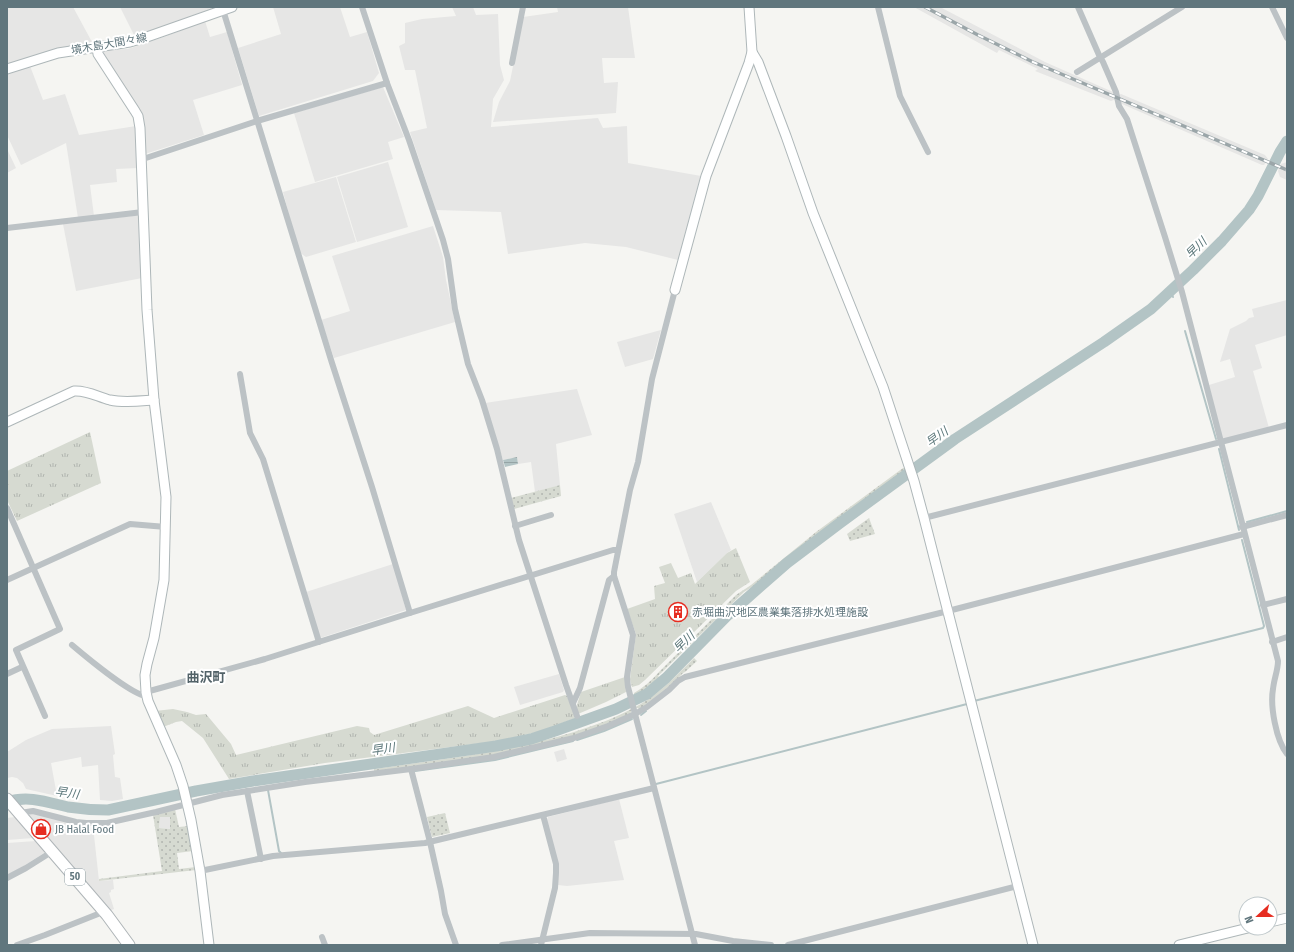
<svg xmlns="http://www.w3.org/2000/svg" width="1294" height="952" font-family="'Fira Sans Condensed','Noto Sans JP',sans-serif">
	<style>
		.built { fill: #e6e6e5 }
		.grass { fill: url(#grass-dots); fill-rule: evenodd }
		.park { fill: url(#park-tufts) }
		.water { fill: url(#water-rules) }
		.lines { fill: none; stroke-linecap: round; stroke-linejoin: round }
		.stream { stroke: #b3c4c5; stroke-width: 2 }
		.river { stroke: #b3c4c5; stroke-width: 11 }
		.secondary-casing { stroke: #aeb7b9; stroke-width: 11 }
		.highway-casing { stroke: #afb5b8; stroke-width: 13 }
		.street { stroke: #bcc2c5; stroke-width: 6 }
		.secondary { stroke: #fff; stroke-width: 9 }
		.highway { stroke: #fff; stroke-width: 11 }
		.rail-casing { stroke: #9ba6a9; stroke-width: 3.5 }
		.rail { stroke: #fff; stroke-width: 2; stroke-dasharray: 6; stroke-linecap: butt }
		.labels { text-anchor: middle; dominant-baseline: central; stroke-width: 4; stroke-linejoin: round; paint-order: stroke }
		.shield { fill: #fff; stroke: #909fa4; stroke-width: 1 }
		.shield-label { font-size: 10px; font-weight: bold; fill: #60767d }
		.street-label { font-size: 11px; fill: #60767d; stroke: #fff }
		.poi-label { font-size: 11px; fill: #60767d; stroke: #fff; text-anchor: start }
		.water-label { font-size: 12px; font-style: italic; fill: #5a7679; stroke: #fff }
		.quarter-label { font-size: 13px; font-weight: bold; fill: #526268; stroke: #fff }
	</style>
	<defs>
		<pattern id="grass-dots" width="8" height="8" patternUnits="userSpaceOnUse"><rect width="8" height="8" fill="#d6dad1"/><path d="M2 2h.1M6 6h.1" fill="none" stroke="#b1b5af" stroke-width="1.8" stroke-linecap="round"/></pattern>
		<pattern id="park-tufts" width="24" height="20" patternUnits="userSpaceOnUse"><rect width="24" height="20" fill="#d6dad1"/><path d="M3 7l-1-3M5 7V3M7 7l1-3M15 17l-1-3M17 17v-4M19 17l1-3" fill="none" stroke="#b1b5af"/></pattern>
		<pattern id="water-rules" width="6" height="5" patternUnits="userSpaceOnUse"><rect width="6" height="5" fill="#b3c4c5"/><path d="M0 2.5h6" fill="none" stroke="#95a4a5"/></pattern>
	</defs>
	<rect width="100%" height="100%" fill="#f5f5f2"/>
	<g class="built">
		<polygon points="7,7 73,7 92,42 39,54 7,64"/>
		<polygon points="120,7 216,7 159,28 134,35"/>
		<polygon points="273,7 340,7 350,37 367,32 379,73 373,81 259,116 238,48 281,34"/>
		<polygon points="452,7 473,7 476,15 498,14 500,65 504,80 493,99 491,127 598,118 603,128 627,126 628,163 701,176 678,260 626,247 585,243 508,254 501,212 436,210 410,132 427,128 415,70 405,70 399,46 405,43 405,23 422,19 456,16"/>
		<polygon points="557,7 628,7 635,58 602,58 604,83 618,82 616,113 493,122 499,102 510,81 523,17 558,12"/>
		<polygon points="914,7 940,7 1045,62 1113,92 1116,99 1111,101 1035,71 1038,69 999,50 997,53"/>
		<polygon points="205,21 210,37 227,32 242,85 193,100 204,135 145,154 142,118 101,53 102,50 128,49 161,38"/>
		<polygon points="30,66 43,100 65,94 79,135 136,126 138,168 116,169 117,182 90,185 94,216 78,218 66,143 21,165 7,135 7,73"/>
		<polygon points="383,87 404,137 388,142 393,159 315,182 294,113"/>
		<polygon points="1121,94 1265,155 1268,159 1264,165 1262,165 1122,104 1119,99 1119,95"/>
		<polygon points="7,149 16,168 7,173"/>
		<polygon points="388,162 408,227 357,242 337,177"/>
		<polygon points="1287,162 1287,180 1280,177 1278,171 1281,164"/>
		<polygon points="336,177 356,242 306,257 299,252 283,192"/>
		<polygon points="141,215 142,278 76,291 63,224"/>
		<polygon points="433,226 443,257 446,280 455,322 334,358 321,320 350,311 332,256"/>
		<polygon points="1287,300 1287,335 1255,345 1262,368 1253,371 1269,428 1222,440 1209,385 1235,377 1230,359 1220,362 1230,329 1246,321 1249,318 1254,317 1252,309"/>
		<polygon points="661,330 653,359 625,367 617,342"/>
		<polygon points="577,389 592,435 556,444 560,485 535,492 531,462 518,464 517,457 503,460 485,403"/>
		<polygon points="711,502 731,550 727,553 697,582 674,514"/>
		<polygon points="393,564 406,610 320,638 306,592"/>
		<polygon points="559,674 564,690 563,692 520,705 514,687"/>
		<polygon points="111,726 115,754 113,755 115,777 120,778 123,799 112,801 100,800 98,765 82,767 81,757 51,763 57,796 26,789 23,783 17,778 12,777 7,778 7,752 26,740 52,729"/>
		<polygon points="564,749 567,759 557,762 554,752"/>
		<polygon points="619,799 629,838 614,841 624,880 567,886 558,885 547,820 548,817"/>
		<polygon points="32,813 93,826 99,881 113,880 114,889 111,890 111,892 109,893 114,909 108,911 28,817"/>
		<polygon points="15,817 33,838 7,840 7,818"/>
		<polygon points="160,817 170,817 170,829 159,828"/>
		<polygon points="36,841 45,851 44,853 19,869 7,875 7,843"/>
	</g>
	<g class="grass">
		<path d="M 903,468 L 906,468 L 907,470 L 818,535 L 774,568 L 757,584 L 744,592 L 658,676 L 660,678 L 645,690 L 634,695 L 634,693 C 644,687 651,681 659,672 L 736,595 L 751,585 L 816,532 Z"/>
		<polygon points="560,485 561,496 514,509 511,498"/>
		<polygon points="869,518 875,534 850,541 847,534"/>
		<path d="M 694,658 L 697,661 L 685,672 L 683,673 L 665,692 L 640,709 L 637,708 L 632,710 L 630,714 L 608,724 L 571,737 L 492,756 L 374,772 L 374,769 C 441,759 509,752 574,732 C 596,725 618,717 639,705 C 660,693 677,675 694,658 Z"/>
		<path d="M 175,809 L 179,827 L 189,826 L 193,851 L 177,853 L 179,869 L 196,867 L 196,870 L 99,881 L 99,879 L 162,871 L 153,815 ZM 160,817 L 170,817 L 170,829 L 159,828 Z"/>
		<polygon points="445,813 450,833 432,837 427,817"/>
	</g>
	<g class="park">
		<polygon points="90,432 101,483 17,521 7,500 7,471"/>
		<polygon points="736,548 750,582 736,591 645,680 639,685 632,687 630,679 636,634 627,609 655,599 654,586 665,583 659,567 671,563 678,578 691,573 695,584 727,553"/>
		<polygon points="625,677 626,692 606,702 578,714 576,708 581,692"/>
		<polygon points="565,695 567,696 576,718 537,732 498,741 325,763 229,779 203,738 182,721 176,722 163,727 155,711 173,709 187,712 196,715 206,714 231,744 236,755 357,726 369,728 370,732 374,735 468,706 494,718"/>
	</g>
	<polygon class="water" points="517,457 518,464 505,467 503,460"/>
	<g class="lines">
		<g class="stream">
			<polyline points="1171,292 1173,297"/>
			<polyline points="1185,331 1216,439"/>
			<polyline points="1219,449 1239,530"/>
			<polyline points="1247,522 1287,511"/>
			<polyline points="974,701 1263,628 1264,626 1242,540"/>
			<polyline points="641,715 646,711"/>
			<polyline points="577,740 604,731 632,719"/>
			<polyline points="415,771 495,760 573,741"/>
			<polyline points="253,781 254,784"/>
			<polyline points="656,784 967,704"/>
			<polyline points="268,790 279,851 281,853"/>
		</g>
		<path class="river" d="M 7,802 C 28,795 47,802 68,807 C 81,809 95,810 108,810 L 196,791 L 253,781 L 496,746 L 531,739 L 555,731 L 616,709 L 647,694 L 666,678 L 728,615 L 787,563 L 840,523 L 955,439 L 1104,342 L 1151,309 L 1193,270 L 1222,241 L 1249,210 L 1258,196 L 1280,152 L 1287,141"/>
		<defs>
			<g id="secondary">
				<polyline points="97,47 98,54 135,111 138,116 140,128 147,310 154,400 166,497 164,580 154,638 147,664 145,675 146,692 148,701 176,765 183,786 191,820 200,871 209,945"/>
				<polyline points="752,52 758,62 786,136 813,213 883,387 914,481 924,518 1033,945"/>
				<polyline points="7,69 58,53 130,42 144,38 232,7"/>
				<polyline points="675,290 706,176 749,63 752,52 749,7"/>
				<path d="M 7,422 L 74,391 C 87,390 98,397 110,400 C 124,403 139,401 154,400"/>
				<polyline points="1270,922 1287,918"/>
				<polyline points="1179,945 1248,928"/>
			</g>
			<polyline id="highway" points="7,799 107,915 129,945"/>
		</defs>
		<use href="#secondary" class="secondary-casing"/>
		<use href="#highway" class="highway-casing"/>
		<g class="street">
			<polyline points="362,7 387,83 409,140 443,240 448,259 455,309 468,364 482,400 497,449 519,540 566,685 577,716"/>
			<polyline points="878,7 900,96 928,152"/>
			<path d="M 1078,7 L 1099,55 L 1103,62 L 1116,92 L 1119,106 L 1127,119 L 1165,237 L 1182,292 L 1278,661 C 1278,670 1274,679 1273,689 C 1270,706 1276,740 1287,754"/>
			<polyline points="1272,7 1287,38"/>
			<polyline points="223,10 332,363 372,487 410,613"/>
			<polyline points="512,63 523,7"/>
			<polyline points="1077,72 1182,7"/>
			<polyline points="141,158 146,158 257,121 387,83"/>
			<polyline points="7,228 143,212"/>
			<polyline points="675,290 652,379 638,462 630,490 614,572 614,576 633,635 627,677 628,687 695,945"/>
			<polyline points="240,374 250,433 263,459 319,642"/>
			<polyline points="7,508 60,629 16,650 45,716"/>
			<polyline points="924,518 1287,425"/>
			<polyline points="515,526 551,515"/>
			<polyline points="1242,527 1287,515"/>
			<polyline points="7,580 130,524 166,527"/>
			<polyline points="1263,605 1287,599"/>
			<polyline points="1272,642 1287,637"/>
			<path d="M 72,645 C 85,656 133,696 147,696"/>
			<polyline points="7,674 22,667"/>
			<polyline points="146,692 265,659 410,613 613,550 618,550"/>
			<polyline points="573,703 580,688 609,580 614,576"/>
			<polyline points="411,769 430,842 441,891 445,914 456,945"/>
			<polyline points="247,791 261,859"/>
			<polyline points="20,813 33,811 76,822 86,823 107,823 156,812 222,795 305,782 411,769 494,757 574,738 608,726 635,714 647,707 669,690 678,681 685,677 948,611 1244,534"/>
			<polyline points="200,871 273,856 425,843 654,788"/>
			<polyline points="7,878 26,868 53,851"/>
			<polyline points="322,937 325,945"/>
			<polyline points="17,945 45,935 98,914 103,910"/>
			<polyline points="502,945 590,933 696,934 733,941 771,945"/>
			<polyline points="541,945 555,888 556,873 556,864 543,815"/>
			<polyline points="788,945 1018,886"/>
		</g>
		<use href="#secondary" class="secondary"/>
		<use href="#highway" class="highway"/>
		<defs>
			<polyline id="rail" points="925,7 978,35 1033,62 1287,170"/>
		</defs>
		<use href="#rail" class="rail-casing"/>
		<use href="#rail" class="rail"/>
	</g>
	<defs>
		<symbol id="building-ring" viewBox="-11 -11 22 22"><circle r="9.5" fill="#fff" stroke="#e62d21" stroke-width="1.5"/><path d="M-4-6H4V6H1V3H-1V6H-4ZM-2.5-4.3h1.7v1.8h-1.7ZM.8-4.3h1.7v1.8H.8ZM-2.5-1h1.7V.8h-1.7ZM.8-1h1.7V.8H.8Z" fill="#e62d21"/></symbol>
		<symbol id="shop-ring" viewBox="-11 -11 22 22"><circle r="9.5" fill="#fff" stroke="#e62d21" stroke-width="1.5"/><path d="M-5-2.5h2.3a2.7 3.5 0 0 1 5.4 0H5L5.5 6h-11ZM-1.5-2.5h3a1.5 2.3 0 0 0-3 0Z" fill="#e62d21"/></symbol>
	</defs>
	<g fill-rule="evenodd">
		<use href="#building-ring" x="667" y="601" width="22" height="22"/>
		<use href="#shop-ring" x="30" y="818" width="22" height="22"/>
	</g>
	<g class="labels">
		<rect class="shield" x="65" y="869" width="20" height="16" rx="3"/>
		<g class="shield-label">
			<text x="75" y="877">50</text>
		</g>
		<g class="street-label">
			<text transform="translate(109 44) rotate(-10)">境木島大間々線</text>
		</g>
		<g class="poi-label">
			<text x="692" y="612">赤堀曲沢地区農業集落排水処理施設</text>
			<text x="55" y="829">JB Halal Food</text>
		</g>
		<g class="water-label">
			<text transform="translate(1196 248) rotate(-44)">早川</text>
			<text transform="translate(937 437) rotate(-36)">早川</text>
			<text transform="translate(684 642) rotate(-44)">早川</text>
			<text transform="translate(383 749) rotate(-8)">早川</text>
			<text transform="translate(67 793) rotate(8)">早川</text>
		</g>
		<g class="quarter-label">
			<text x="206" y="677">曲沢町</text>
		</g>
	</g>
	<rect width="1294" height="952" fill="none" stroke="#60767d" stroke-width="16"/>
	<g transform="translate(1258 916) rotate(248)"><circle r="19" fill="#ffffff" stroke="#bfc8cb"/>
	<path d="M0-3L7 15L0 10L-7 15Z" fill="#e62d21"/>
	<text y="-6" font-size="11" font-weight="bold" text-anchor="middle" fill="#60767d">N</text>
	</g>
</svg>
